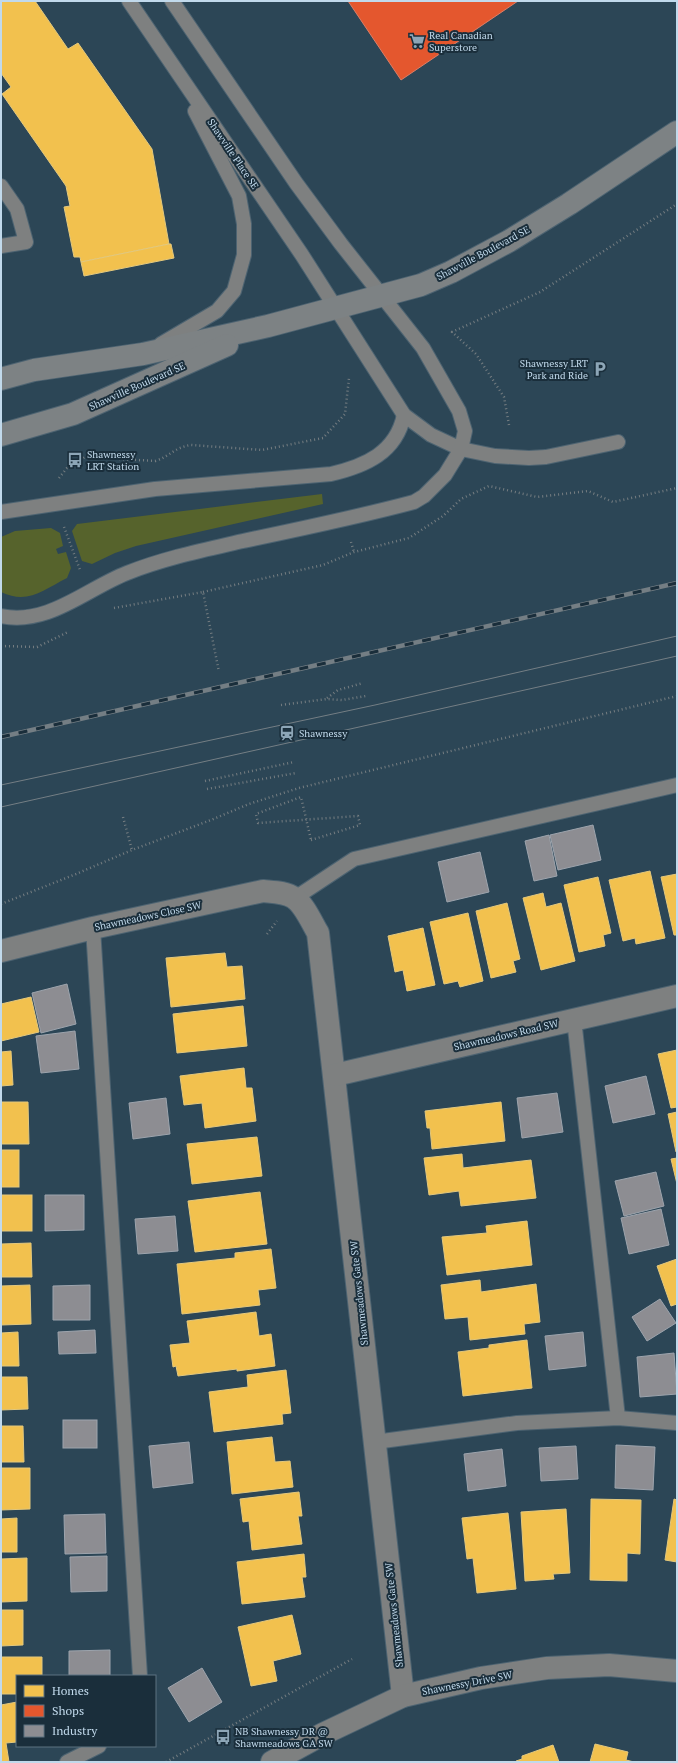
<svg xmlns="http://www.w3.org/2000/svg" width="678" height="1763" font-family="'PT Serif',serif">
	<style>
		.green { fill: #56632c }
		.homes { fill: #f2c14e; stroke: #e3c87d }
		.shops { fill: #e4572e; stroke: #da7e67 }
		.industry { fill: #8d8d92; stroke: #9da4ad }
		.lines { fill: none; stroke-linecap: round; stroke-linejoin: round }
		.lane-casing { stroke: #4d6371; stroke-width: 16 }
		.street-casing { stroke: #4d6371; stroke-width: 24 }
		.secondary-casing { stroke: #4d6371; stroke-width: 24 }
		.path { stroke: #757d81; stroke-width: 2.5; stroke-dasharray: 1 3; stroke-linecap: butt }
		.lane { stroke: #7e8080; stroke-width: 14 }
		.street { stroke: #7e8080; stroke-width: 22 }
		.secondary { stroke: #7d8284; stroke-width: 22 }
		.tram { stroke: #747e84; stroke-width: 1 }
		.rail-casing { stroke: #747e84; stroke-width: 4.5 }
		.rail { stroke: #1a2e3b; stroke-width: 3; stroke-dasharray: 9; stroke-linecap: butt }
		.labels { text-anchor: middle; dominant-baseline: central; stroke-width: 4; stroke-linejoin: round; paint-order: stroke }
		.poi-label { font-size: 10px; fill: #c1d9eb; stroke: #1a2e3b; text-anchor: start }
		.street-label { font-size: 10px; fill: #c1d9eb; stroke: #1a2e3b }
	</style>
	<rect width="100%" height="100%" fill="#2c4656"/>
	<g class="green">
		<polygon points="322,494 323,504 136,546 115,553 92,564 82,561 72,531 77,524"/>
		<path d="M 51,528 L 60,533 L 63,546 L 56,549 L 58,554 L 66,552 L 71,568 L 67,578 C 43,590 28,605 1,592 L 1,537 L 15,531 Z"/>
	</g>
	<g class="homes">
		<polygon points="1,1 35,1 68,49 78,43 152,149 169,244 81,262 80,257 74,257 64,207 70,206 66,186 2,94 11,87 1,73"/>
		<polygon points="169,244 171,244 174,258 84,276 81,262"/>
		<polygon points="650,871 665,938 636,944 635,938 623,941 609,880"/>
		<polygon points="677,874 677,935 674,935 661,877"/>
		<polygon points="598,877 611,933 603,935 605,946 579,952 564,885"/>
		<polygon points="543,893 546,907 561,903 575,961 541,970 523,898"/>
		<polygon points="507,903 520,959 513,961 516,972 491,978 476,911"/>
		<polygon points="468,913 483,981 460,987 458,981 444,984 430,922"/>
		<polygon points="423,928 435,985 407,991 403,970 395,972 388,936"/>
		<polygon points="225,953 227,967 242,966 245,999 171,1007 166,958"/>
		<polygon points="31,997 39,1032 1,1041 1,1004"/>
		<polygon points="243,1006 247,1046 177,1053 173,1014"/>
		<polygon points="677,1050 677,1107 671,1108 658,1054"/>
		<polygon points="11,1051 13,1085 1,1086 1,1052"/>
		<polygon points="244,1068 246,1088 252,1088 256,1121 205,1128 202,1103 184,1105 180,1076"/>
		<polygon points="1,1102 28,1102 29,1144 1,1144"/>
		<polygon points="501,1102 505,1141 432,1149 430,1128 427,1128 425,1111"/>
		<polygon points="677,1112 677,1152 676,1152 668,1114"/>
		<polygon points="257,1137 262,1176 192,1184 187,1144"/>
		<rect x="1" y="1150" width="18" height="37"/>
		<polygon points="462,1154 463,1168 531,1160 536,1198 461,1206 459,1191 429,1195 424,1158"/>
		<polygon points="677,1158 677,1184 671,1159"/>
		<polygon points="260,1192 267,1244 195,1252 188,1201"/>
		<rect x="1" y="1195" width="31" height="36"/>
		<polygon points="527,1221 532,1265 447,1275 442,1237 487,1233 486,1226"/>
		<polygon points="31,1243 32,1277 1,1277 1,1244"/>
		<polygon points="271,1249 276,1288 258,1290 260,1305 182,1314 177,1264 235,1258 235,1253"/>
		<polygon points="677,1259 677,1304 671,1306 657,1266"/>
		<polygon points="480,1280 481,1292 536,1284 540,1322 524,1324 525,1334 470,1340 468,1317 445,1319 441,1285"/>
		<polygon points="30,1285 31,1324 1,1325 1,1286"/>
		<polygon points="256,1312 259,1336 271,1334 275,1366 237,1371 237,1369 178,1376 176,1366 173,1367 170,1345 190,1343 187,1321"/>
		<polygon points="18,1332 19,1366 1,1366 1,1333"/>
		<polygon points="527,1340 532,1388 463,1396 458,1352 489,1348 489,1345"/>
		<polygon points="286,1370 291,1413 282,1414 283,1424 214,1432 209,1392 248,1387 247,1375"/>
		<polygon points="1,1377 27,1377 28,1409 1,1410"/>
		<polygon points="1,1426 23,1426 24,1462 1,1462"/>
		<polygon points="272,1437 275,1462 290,1461 293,1487 232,1494 227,1442"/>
		<polygon points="1,1468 30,1468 30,1509 1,1510"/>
		<polygon points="299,1492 302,1516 298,1516 302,1544 252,1550 249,1521 243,1522 240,1499"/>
		<polygon points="591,1499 641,1500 640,1554 627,1553 627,1581 590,1580"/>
		<polygon points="674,1499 677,1500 677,1562 665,1560"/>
		<polygon points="566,1509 570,1573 553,1574 554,1579 525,1581 521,1512"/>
		<polygon points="508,1513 516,1589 477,1593 473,1558 467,1559 462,1518"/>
		<polygon points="17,1518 17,1552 1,1552 1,1519"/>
		<polygon points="304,1554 306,1577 302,1577 305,1597 242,1604 237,1562"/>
		<polygon points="27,1558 27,1601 1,1602 1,1559"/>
		<polygon points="1,1610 23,1610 23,1645 1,1646"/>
		<polygon points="292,1615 301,1654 273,1661 277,1681 251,1686 238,1627"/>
		<polygon points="1,1657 42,1657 42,1676 17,1676 17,1694 1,1694"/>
		<polygon points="17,1702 17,1742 6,1743 9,1762 1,1762 1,1705"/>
		<polygon points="595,1744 628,1752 626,1760 634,1762 590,1762"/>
		<polygon points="553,1745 559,1762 516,1762 516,1761 522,1759 522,1756"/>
	</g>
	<polygon class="shops" points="348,1 518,1 401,80"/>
	<g class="industry">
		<polygon points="593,825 601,860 558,870 550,835"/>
		<polygon points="549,835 557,876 534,881 525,841"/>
		<polygon points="480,852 489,892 447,902 438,862"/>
		<polygon points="67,984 76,1024 41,1033 32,993"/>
		<polygon points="75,1031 79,1069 41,1073 36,1036"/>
		<polygon points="646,1076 655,1114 613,1123 605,1086"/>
		<polygon points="557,1093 563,1132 522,1138 517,1098"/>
		<polygon points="166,1098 170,1134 133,1139 129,1103"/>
		<polygon points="656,1172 664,1206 624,1216 615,1181"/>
		<polygon points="45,1195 84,1195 84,1230 45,1231"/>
		<polygon points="661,1209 669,1245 629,1254 621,1218"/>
		<polygon points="175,1216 178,1251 138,1254 135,1219"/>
		<polygon points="90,1285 90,1320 53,1320 53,1286"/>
		<polygon points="660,1299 676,1323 647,1341 632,1317"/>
		<polygon points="95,1330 96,1353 59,1354 58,1332"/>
		<polygon points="583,1332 586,1366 549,1370 545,1336"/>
		<polygon points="674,1353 677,1394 640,1397 637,1357"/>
		<rect x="63" y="1420" width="34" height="28"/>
		<polygon points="189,1442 193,1483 153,1488 149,1446"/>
		<polygon points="616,1445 655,1447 653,1490 615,1488"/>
		<polygon points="576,1446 578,1479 541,1481 539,1448"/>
		<polygon points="502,1449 506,1486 468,1491 464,1454"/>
		<polygon points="105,1514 106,1553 65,1554 64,1515"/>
		<polygon points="107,1556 107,1591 71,1592 70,1557"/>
		<polygon points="110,1650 110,1676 69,1676 69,1651"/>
		<polygon points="202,1668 222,1702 189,1722 168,1688"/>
	</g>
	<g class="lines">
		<defs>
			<g id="lane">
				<polyline points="129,1 302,255 404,415 431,435 461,449 495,456 529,458 546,457 618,442"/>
				<polyline points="1,186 17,209 26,242 1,246"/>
				<polyline points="161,344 217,311 234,291 244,255 244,224 239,196 195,111"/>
				<path d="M 1,512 L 155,489 L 331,474 C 365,466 396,453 404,415"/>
				<path d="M 1,616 C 48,626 86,589 127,573 C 165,558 204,550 243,541 C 300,529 358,517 414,502 L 424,496 L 445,475 L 461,449 L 465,431 L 459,411 L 423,348 L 341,244 L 296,183 L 172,1"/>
				<polyline points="295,898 354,859 677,785"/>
				<polyline points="93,928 140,1676"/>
				<polyline points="574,1019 618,1418"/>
				<polyline points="375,1442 517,1423 618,1418 677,1423"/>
				<polyline points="67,1762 99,1746"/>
			</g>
			<g id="street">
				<path d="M 1,951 L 93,928 L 263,891 C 273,892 286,892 294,898 C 304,904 312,923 318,933 L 403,1696"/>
				<polyline points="335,1075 677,996"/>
				<polyline points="272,1762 323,1734 403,1696 481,1678 547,1668 609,1665 677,1671"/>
			</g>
			<g id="secondary">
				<polyline points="1,379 34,370 143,354 268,326 421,285 451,272 509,241 569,204 677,132"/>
				<polyline points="1,435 73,414 227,345"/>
			</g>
		</defs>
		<use href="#lane" class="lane-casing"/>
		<use href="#street" class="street-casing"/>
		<use href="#secondary" class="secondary-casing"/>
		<g class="path">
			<polyline points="509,425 504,397 476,354 452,332 540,292 677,204"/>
			<path d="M 59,478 L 67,468 L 85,457 L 155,461 C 169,457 175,447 191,445 L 262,450 L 323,438 L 345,414 L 349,378"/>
			<polyline points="64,527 80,570"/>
			<polyline points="351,542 354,552"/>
			<polyline points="203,592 323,565 354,552 409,538 443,516 461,499 489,486 537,497 588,491 613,502 677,488"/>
			<polyline points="114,608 203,592 219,672"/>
			<polyline points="1,646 37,647 68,632"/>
			<polyline points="327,698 338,690 363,683"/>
			<polyline points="281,705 327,699 342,700 366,696"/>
			<polyline points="205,781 294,762"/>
			<polyline points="207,789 296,773"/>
			<polyline points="123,817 132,850"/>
			<polyline points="311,840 360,825 358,816 258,823 256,814 301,797 311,840"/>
			<polyline points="1,904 76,874 132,850 211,820 249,804 299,788 677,696"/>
			<polyline points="267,934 277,921"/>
			<polyline points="166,1762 352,1659"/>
		</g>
		<use href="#lane" class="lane"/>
		<use href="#street" class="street"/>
		<use href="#secondary" class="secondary"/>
		<g class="tram">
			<polyline points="1,785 375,705 677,636"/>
			<polyline points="1,807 677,656"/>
		</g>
		<defs>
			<polyline id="rail" points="1,737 677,583"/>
		</defs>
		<use href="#rail" class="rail-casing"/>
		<use href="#rail" class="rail"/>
	</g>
	<defs>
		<symbol id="supermarket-bare" viewBox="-9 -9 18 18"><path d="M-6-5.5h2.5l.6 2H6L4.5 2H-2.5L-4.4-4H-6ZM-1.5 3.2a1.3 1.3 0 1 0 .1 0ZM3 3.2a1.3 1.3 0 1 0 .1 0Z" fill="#8da6b7" stroke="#1a2e3b" stroke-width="2.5" paint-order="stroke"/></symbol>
		<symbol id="parking-bare" viewBox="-9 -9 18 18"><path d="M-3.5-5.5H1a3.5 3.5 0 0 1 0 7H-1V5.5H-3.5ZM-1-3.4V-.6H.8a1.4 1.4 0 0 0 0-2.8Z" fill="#8da6b7" stroke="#1a2e3b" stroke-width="2.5" paint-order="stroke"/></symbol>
		<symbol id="bus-bare" viewBox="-9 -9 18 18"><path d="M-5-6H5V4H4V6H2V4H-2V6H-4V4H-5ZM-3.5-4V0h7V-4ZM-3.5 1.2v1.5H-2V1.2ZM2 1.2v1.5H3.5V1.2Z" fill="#8da6b7" stroke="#1a2e3b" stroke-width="2.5" paint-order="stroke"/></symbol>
		<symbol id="station-bare" viewBox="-9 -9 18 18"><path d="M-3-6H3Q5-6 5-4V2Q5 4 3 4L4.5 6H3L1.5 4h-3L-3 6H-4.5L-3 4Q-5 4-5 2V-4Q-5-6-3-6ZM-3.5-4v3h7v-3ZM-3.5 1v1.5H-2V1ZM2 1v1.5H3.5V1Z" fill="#8da6b7" stroke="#1a2e3b" stroke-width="2.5" paint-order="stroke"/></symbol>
	</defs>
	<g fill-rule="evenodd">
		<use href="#supermarket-bare" x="406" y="30" width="22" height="22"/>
		<use href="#parking-bare" x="589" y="358" width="22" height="22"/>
		<use href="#bus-bare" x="64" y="449" width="22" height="22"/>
		<use href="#station-bare" x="276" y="722" width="22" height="22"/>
		<use href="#bus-bare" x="212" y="1726" width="22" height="22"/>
	</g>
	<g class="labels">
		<g class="poi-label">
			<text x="429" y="35">Real Canadian<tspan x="429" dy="12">Superstore</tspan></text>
			<text x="588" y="363" text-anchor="end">Shawnessy LRT<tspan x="588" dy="12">Park and Ride</tspan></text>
			<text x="87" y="454">Shawnessy<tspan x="87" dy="12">LRT Station</tspan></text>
			<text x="299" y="733">Shawnessy</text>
			<text x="235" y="1731">NB Shawnessy DR @<tspan x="235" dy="12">Shawmeadows GA SW</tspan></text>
		</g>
		<g class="street-label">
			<text transform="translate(233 154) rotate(56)">Shawville Place SE</text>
			<text transform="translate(483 253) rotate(-28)">Shawville Boulevard SE</text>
			<text transform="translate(137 386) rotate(-24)">Shawville Boulevard SE</text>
			<text transform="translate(148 916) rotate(-12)">Shawmeadows Close SW</text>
			<text transform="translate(506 1035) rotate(-13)">Shawmeadows Road SW</text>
			<text transform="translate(359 1293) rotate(-96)">Shawmeadows Gate SW</text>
			<text transform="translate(394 1615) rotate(-96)">Shawmeadows Gate SW</text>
			<text transform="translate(467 1683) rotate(-11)">Shawnessy Drive SW</text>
		</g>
	</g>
	<rect width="678" height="1763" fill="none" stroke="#c1d9eb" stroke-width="4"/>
	<rect x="16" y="1675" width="140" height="72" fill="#1a2e3b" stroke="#5d7281"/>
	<rect x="24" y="1685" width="20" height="12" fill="#f2c14e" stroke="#5d7281"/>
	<text x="52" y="1695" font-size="12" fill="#c1d9eb">Homes</text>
	<rect x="24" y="1705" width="20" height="12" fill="#e4572e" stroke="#5d7281"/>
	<text x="52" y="1715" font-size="12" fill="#c1d9eb">Shops</text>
	<rect x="24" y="1725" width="20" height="12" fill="#8d8d92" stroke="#5d7281"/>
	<text x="52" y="1735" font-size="12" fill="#c1d9eb">Industry</text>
</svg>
